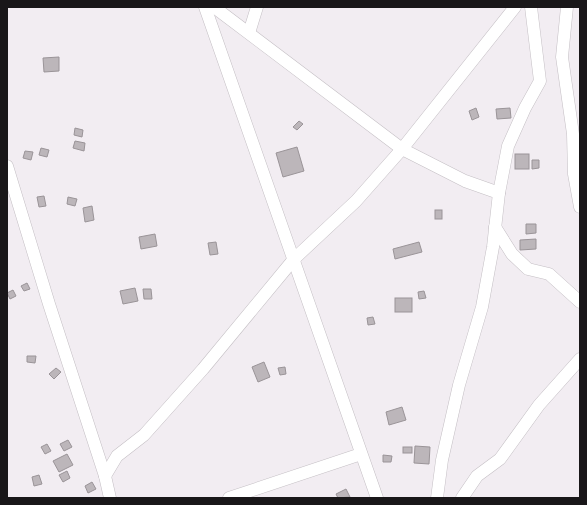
<svg xmlns="http://www.w3.org/2000/svg" width="587" height="505" font-family="'PT Sans Narrow',sans-serif">
	<style>
		.building { fill: #bcb6ba; stroke: #9a9498 }
		.lines { fill: none; stroke-linecap: round; stroke-linejoin: round }
		.minor-casing { stroke: #c4bfc4; stroke-width: 13 }
		.minor { stroke: #fff; stroke-width: 12 }
	</style>
	<rect width="100%" height="100%" fill="#f2edf2"/>
	<g class="building">
		<polygon points="59,57 59,71 44,72 43,58"/>
		<polygon points="476,108 479,117 472,120 469,111"/>
		<polygon points="510,108 511,118 497,119 496,109"/>
		<polygon points="299,121 303,124 297,130 293,127"/>
		<polygon points="75,128 83,130 82,137 74,135"/>
		<polygon points="75,141 85,143 84,151 73,148"/>
		<polygon points="297,147 304,171 283,177 276,153"/>
		<polygon points="41,148 49,150 47,157 39,155"/>
		<polygon points="25,151 33,152 31,160 23,158"/>
		<rect x="515" y="154" width="14" height="15"/>
		<polygon points="532,160 539,160 539,168 532,169"/>
		<polygon points="44,196 46,206 39,207 37,197"/>
		<polygon points="68,197 77,199 75,206 67,204"/>
		<polygon points="92,206 94,220 85,222 83,208"/>
		<rect x="435" y="210" width="7" height="9"/>
		<polygon points="526,224 536,224 536,233 526,234"/>
		<polygon points="155,234 157,246 141,249 139,237"/>
		<polygon points="536,239 536,249 520,250 520,240"/>
		<polygon points="216,242 218,254 210,255 208,243"/>
		<polygon points="419,242 422,252 395,259 393,249"/>
		<polygon points="27,283 30,289 24,291 21,286"/>
		<polygon points="135,288 138,301 123,304 120,291"/>
		<polygon points="143,289 151,289 152,299 144,299"/>
		<polygon points="13,290 16,296 10,299 7,293"/>
		<polygon points="424,291 426,298 419,299 418,292"/>
		<rect x="395" y="298" width="17" height="14"/>
		<polygon points="373,317 375,324 368,325 367,318"/>
		<polygon points="27,356 36,356 35,363 27,362"/>
		<polygon points="264,362 270,377 258,382 252,367"/>
		<polygon points="285,367 286,374 280,375 278,368"/>
		<polygon points="56,368 61,372 54,379 49,374"/>
		<polygon points="402,407 406,420 389,425 386,412"/>
		<polygon points="68,440 72,447 64,451 60,444"/>
		<polygon points="47,444 51,451 45,454 41,447"/>
		<polygon points="415,446 430,447 429,464 414,463"/>
		<rect x="403" y="447" width="9" height="6"/>
		<polygon points="67,454 73,465 59,472 53,461"/>
		<polygon points="383,455 392,456 391,462 383,462"/>
		<polygon points="67,471 70,478 63,482 59,475"/>
		<polygon points="39,475 42,484 34,486 32,477"/>
		<polygon points="92,482 96,489 88,493 85,486"/>
		<polygon points="346,489 350,497 338,498 336,494"/>
	</g>
	<g class="lines">
		<defs>
			<g id="minor">
				<polyline points="205,7 377,498"/>
				<polyline points="214,7 402,149 515,7"/>
				<polyline points="567,7 562,57 573,134 574,174 580,207"/>
				<polyline points="249,33 257,7"/>
				<polyline points="7,166 49,304 105,476 110,498"/>
				<polyline points="495,227 512,254 528,269 549,274 580,302"/>
				<polyline points="105,476 117,456 144,435 203,369 294,259 356,201 402,149 465,181 499,193"/>
				<polyline points="229,498 361,454"/>
				<polyline points="437,498 442,460 459,385 482,307 493,247 499,193 508,146 525,108 540,81 531,7"/>
				<polyline points="462,498 477,476 500,459 539,405 580,359"/>
			</g>
		</defs>
		<use href="#minor" class="minor-casing"/>
		<use href="#minor" class="minor"/>
	</g>
	<rect width="587" height="505" fill="none" stroke="#191719" stroke-width="16"/>
</svg>
